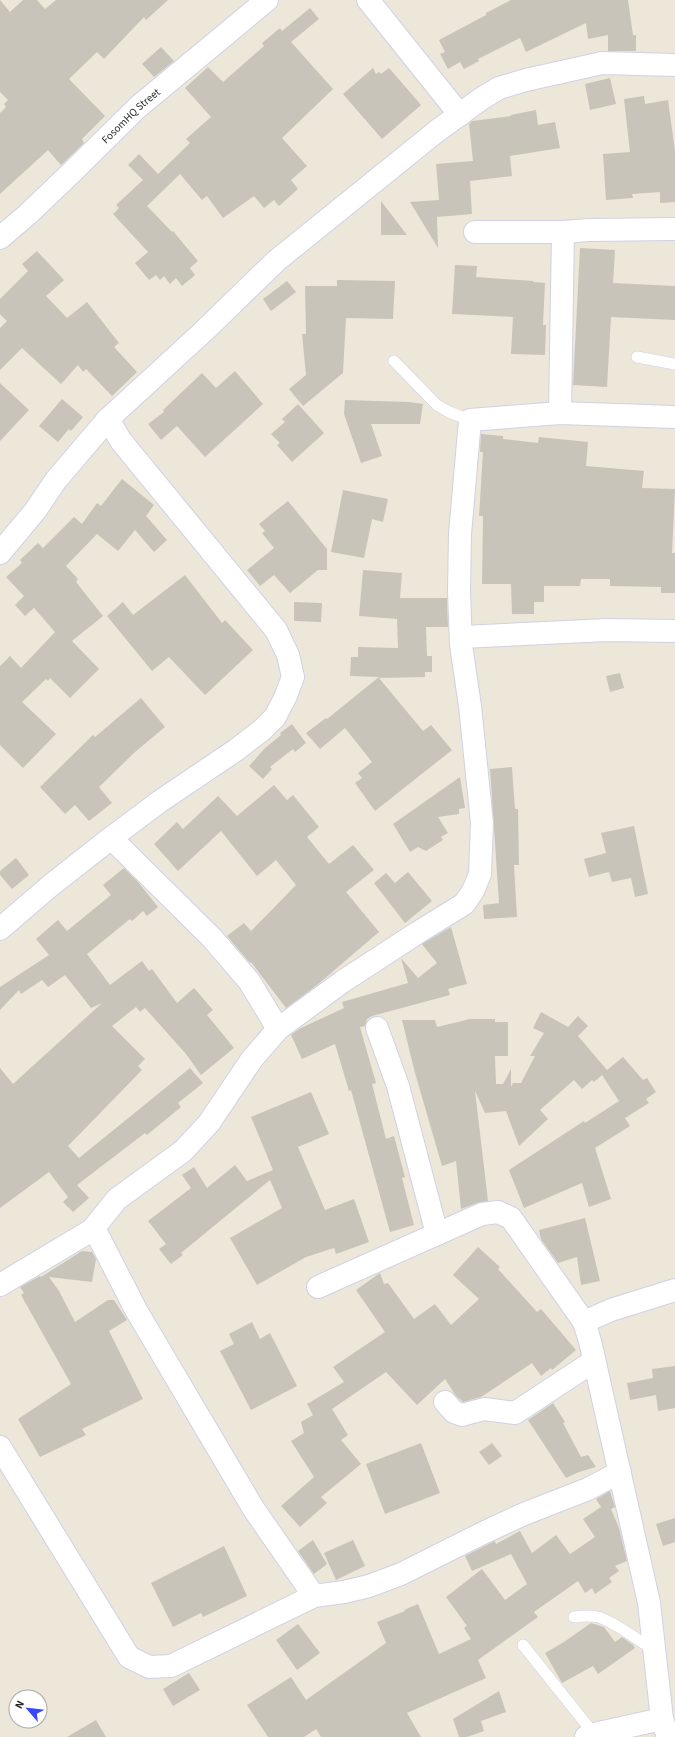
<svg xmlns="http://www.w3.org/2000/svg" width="675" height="1737" font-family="'Source Sans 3',sans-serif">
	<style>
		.building { fill: #c8c4ba }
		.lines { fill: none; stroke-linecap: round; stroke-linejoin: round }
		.lane-casing { stroke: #cfd1e4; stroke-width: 12 }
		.street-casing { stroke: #cfd1e4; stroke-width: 24 }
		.lane { stroke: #fff; stroke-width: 11 }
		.street { stroke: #fff; stroke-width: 22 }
		.labels { text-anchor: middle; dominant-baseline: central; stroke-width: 4; stroke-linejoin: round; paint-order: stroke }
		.street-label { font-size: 11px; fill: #292929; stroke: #fff }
	</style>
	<rect width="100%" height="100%" fill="#ede7da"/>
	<g class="building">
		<polygon points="0,0 10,12 23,0 37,0 45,9 56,0 168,0 146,20 144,17 104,59 97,52 69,79 105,116 82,139 84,143 61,165 48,150 0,194 0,113 6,107 4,104 8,100 0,92"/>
		<polygon points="511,0 628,0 633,35 636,35 636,51 608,51 608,35 588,39 586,23 526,52 520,38 478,59 479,61 464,69 460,62 448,69 440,54 445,52 439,40 486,15 486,13"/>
		<polygon points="310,8 319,19 291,42 333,89 282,138 307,166 291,180 298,189 279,206 274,200 264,208 254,196 223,218 207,196 202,200 180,174 147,206 172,232 173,231 198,261 190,268 195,275 182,286 176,278 170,284 164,276 160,280 156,275 149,280 135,263 148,252 113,214 119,208 116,205 143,180 128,165 139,154 158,174 190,143 186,139 211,117 185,88 208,67 223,82 264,46 262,43 280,28 282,31"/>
		<polygon points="161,47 174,61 154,77 142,64"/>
		<polygon points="373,68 376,74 379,72 381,74 389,68 421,105 382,139 343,94"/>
		<polygon points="610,78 616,104 590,110 585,84"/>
		<polygon points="644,96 645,104 668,100 675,151 675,202 660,203 660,192 632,194 633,198 606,200 603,154 630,152 624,99"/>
		<polygon points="536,110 538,125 555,122 560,148 510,156 512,176 470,181 472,214 437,217 438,248 410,202 439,200 436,164 473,161 469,124 472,121 511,116 511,115"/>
		<polygon points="381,201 407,235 381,235"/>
		<polygon points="580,248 615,250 613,283 675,286 675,320 611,317 607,387 573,385"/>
		<polygon points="37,251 64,280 46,296 67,318 87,302 119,343 114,347 137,372 112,396 86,369 83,372 78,365 61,384 22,348 0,370 0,328 7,321 0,314 0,299 28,271 22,264"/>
		<polygon points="455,265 477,266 476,277 533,281 533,282 545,283 543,325 546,325 545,355 511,354 513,317 452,314"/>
		<polygon points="337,280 395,281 393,319 346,318 343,373 303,406 289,389 306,375 302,334 306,334 305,286 337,286"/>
		<polygon points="287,281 296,292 271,311 263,299"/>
		<polygon points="235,371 263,404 205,457 177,426 161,440 148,424 164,412 163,410 202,373 216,388"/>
		<polygon points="0,383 29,410 0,441"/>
		<polygon points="62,399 83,417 71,431 69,429 58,442 39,426"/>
		<polygon points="345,400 409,402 423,404 420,424 371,424 382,456 361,463 344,414"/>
		<polygon points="298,404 324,433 292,462 277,445 280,443 271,434 285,422 282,419"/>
		<polygon points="481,434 503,436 503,439 538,443 539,437 588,442 586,466 644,471 642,488 675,489 672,553 675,553 675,593 661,593 661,587 610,586 610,579 581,579 580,586 544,586 544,602 534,602 534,614 512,614 511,584 482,584 483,516 479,516 483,452 480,452"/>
		<polygon points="122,479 154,505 146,516 167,540 154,552 135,530 118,551 97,534 66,566 78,579 76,582 103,616 72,641 99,669 70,698 50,678 48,681 46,679 22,702 56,734 23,768 0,745 0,666 10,656 21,668 55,632 34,608 25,616 15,605 24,596 6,577 22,563 20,560 38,543 43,548 74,517 82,524 97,503 101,506"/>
		<polygon points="343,490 388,499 383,522 372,519 364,558 331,552"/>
		<polygon points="288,501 327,549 327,570 318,570 290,593 274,575 260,586 247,570 274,548 262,533 265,531 259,524"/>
		<polygon points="363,570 402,573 400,598 447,598 448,627 426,627 427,656 432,656 432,672 425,672 425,677 379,678 423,731 431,725 452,750 375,811 355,783 362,778 358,773 372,762 345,728 320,749 306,733 326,718 327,719 379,677 350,676 351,657 358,657 358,647 398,648 397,619 359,616"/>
		<polygon points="185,575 222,623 225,620 253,650 205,695 169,657 152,671 107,616 123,602 133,615"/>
		<polygon points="294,602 322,603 321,622 294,621"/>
		<polygon points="620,673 624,688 610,692 606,676"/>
		<polygon points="141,698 165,727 135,752 99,787 112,803 89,821 75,805 65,814 40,787 93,735 95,737"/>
		<polygon points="292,724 306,743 295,752 293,749 270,767 272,769 263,779 249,766 265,748 281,735 280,733"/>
		<polygon points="512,767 515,809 518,809 519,865 514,865 517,917 484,919 483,905 499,903 490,769"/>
		<polygon points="460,777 465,808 459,809 459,814 438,817 448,833 441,837 443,840 426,851 418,847 410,852 393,824"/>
		<polygon points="274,785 287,800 293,795 319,827 307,837 329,864 353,845 374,870 346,892 379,932 317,985 286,1008 251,962 250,963 227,936 244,923 251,931 296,885 276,860 257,876 221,831 178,871 154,844 177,822 183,829 218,796 237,816"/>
		<polygon points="634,826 648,894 635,897 631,878 612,882 609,872 589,877 584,859 606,853 601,833"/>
		<polygon points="16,858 29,875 12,889 0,875 0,871"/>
		<polygon points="124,868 138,882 158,907 147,916 143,911 132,921 130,919 87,954 110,985 142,961 149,971 152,969 177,1003 194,988 213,1010 207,1015 234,1048 201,1075 186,1054 145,1008 140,1012 136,1007 112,1026 145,1059 138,1066 142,1070 68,1146 79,1158 190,1068 203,1083 178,1103 181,1107 147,1135 145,1133 77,1185 89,1198 73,1212 63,1202 68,1197 49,1172 0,1208 0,1068 13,1084 102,1003 91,1008 65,975 48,987 42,980 21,994 19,990 0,1010 0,987 49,955 36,939 58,920 67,931 111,895 103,885"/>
		<polygon points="408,872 432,901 405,923 374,883 386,873 395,883"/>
		<polygon points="451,927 467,984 448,989 450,995 372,1016 367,1019 365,1026 360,1027 376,1083 372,1084 386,1139 394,1136 405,1177 402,1178 414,1225 390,1232 351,1090 349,1091 335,1044 302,1059 291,1035 299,1029 344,1008 342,1002 408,983 401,958 418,978 437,963 422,944"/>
		<polygon points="541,1012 568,1027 578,1016 588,1026 578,1036 607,1070 623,1057 643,1080 647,1078 656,1092 646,1099 649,1103 625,1118 630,1126 595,1148 611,1199 589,1207 582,1183 524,1208 509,1170 584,1121 585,1123 619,1101 602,1075 594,1082 592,1080 582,1089 574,1080 540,1110 548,1119 519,1146 506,1111 485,1113 475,1091 488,1201 477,1203 461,1209 456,1161 442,1166 415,1073 402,1020 435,1020 437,1027 470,1019 495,1019 495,1022 508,1022 508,1056 495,1056 496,1084 503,1084 511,1069 511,1087 513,1083 521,1083 535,1056 530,1056 544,1033 533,1028"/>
		<polygon points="311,1092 329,1134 298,1147 325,1210 354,1199 369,1242 336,1254 334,1248 306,1257 257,1285 230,1238 282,1208 270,1180 181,1253 183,1255 171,1264 159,1249 166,1244 148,1221 191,1188 182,1175 194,1167 207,1188 235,1165 247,1181 273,1170 251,1117"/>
		<polygon points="585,1218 600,1281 581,1285 577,1257 558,1263 541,1239 539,1230"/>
		<polygon points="478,1247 500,1267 498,1269 537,1312 541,1309 576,1350 552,1370 551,1368 541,1376 532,1363 481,1397 463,1402 456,1396 445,1379 417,1405 386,1372 332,1409 348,1435 341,1440 361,1464 321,1497 327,1503 300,1527 281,1506 314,1477 291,1441 304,1433 301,1422 313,1415 307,1404 344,1382 333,1367 385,1332 356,1290 380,1273 384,1284 388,1283 414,1319 435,1304 451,1325 479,1299 453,1275"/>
		<polygon points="82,1251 92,1252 96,1259 92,1282 49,1277 59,1291 75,1322 108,1300 114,1300 127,1320 109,1331 143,1399 82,1429 86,1435 40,1457 18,1419 71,1384 21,1295 24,1293 20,1287 40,1276 41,1277"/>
		<polygon points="252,1322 260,1339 270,1333 297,1386 251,1410 220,1351 234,1344 229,1334"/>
		<polygon points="675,1366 675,1408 658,1411 656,1395 630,1400 627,1383 653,1378 652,1369"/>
		<polygon points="553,1403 565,1422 563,1423 581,1457 588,1455 596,1467 579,1472 566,1478 528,1420"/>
		<polygon points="421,1443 440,1493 385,1514 366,1464"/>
		<polygon points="492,1443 502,1456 489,1465 479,1452"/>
		<polygon points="610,1491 615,1507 611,1509 619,1528 627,1561 615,1566 619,1571 609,1578 612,1582 595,1594 592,1588 585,1593 578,1581 534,1612 538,1617 478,1660 486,1678 407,1713 421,1737 321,1737 316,1729 304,1737 268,1737 247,1705 291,1677 306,1700 386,1643 377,1622 405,1611 404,1610 418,1604 439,1654 471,1639 464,1628 467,1626 446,1597 482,1569 505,1600 527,1584 511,1554 472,1571 465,1556 495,1541 496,1544 520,1531 532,1553 556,1535 570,1554 595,1537 583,1519 601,1507 596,1499"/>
		<polygon points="675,1518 675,1542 663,1546 656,1524"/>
		<polygon points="313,1540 327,1564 314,1574 298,1551"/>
		<polygon points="353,1540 365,1566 336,1580 324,1553"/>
		<polygon points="224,1546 247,1596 203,1617 201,1613 173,1627 151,1583"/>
		<polygon points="591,1623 604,1627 615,1642 622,1637 633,1645 635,1648 598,1674 593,1666 562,1683 545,1653 564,1642"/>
		<polygon points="298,1624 320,1653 297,1670 276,1640"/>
		<polygon points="189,1673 200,1690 173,1706 163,1689"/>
		<polygon points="499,1691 506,1712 481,1721 484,1731 467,1737 459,1737 453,1719"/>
		<polygon points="96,1720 106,1737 67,1737"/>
	</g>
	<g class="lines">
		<defs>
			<g id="lane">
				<polyline points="637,357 675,364"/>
				<polyline points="394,361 437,405 449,412 470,420"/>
				<path d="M 574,1617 C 582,1616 590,1615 598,1617 C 615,1622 639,1641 654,1650"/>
				<polyline points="523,1645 594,1734"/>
			</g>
			<g id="street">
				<polyline points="368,0 460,115"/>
				<polyline points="475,232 563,232 589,230 675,229"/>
				<path id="s1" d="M 0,238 L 27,215 L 71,173 L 138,107 L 267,0"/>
				<polyline points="560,413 563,232"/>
				<polyline points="0,553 35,511 56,480 108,419 204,331 276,261 437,131 481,99 499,88 526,80 602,63 675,65"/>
				<polyline points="461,637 607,630 675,631"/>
				<polyline points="111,838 212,938 249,981 278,1029"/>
				<polyline points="0,929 50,886 111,838 159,802 236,750 262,730 275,717 285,698 293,677 288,655 276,630 121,441 108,419"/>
				<polyline points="377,1028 398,1086 437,1234"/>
				<polyline points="94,1228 136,1310 253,1508 314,1596"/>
				<polyline points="0,1285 92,1230 117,1199 183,1151 209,1123 252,1059 278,1029 342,982 417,933 464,904 473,891 480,874 482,823 470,706 461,645 459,591 460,534 470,420 560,413 675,417"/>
				<polyline points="318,1287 482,1214 498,1212 511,1218 584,1322 590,1341 649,1603 662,1719 668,1737"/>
				<polyline points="584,1322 611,1310 675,1290"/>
				<polyline points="445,1402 454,1412 462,1415 484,1409 515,1413 594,1361"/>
				<polyline points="0,1447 129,1657 149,1667 171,1666 314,1596 344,1592 369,1586 401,1574 485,1532 524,1514 588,1489 620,1472"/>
				<polyline points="586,1737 594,1734 662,1719"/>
			</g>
		</defs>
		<use href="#lane" class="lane-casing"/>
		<use href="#street" class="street-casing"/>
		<use href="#lane" class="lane"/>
		<use href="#street" class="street"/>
	</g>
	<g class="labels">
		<g class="street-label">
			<text stroke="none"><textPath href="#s1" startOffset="179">FosomHQ Street</textPath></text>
		</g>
	</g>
	<g transform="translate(28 1709) rotate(298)"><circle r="19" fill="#ffffff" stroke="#a9a9a9"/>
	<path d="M0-3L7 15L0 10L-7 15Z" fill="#3547ff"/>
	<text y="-6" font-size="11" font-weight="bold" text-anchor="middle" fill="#292929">N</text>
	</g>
</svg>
